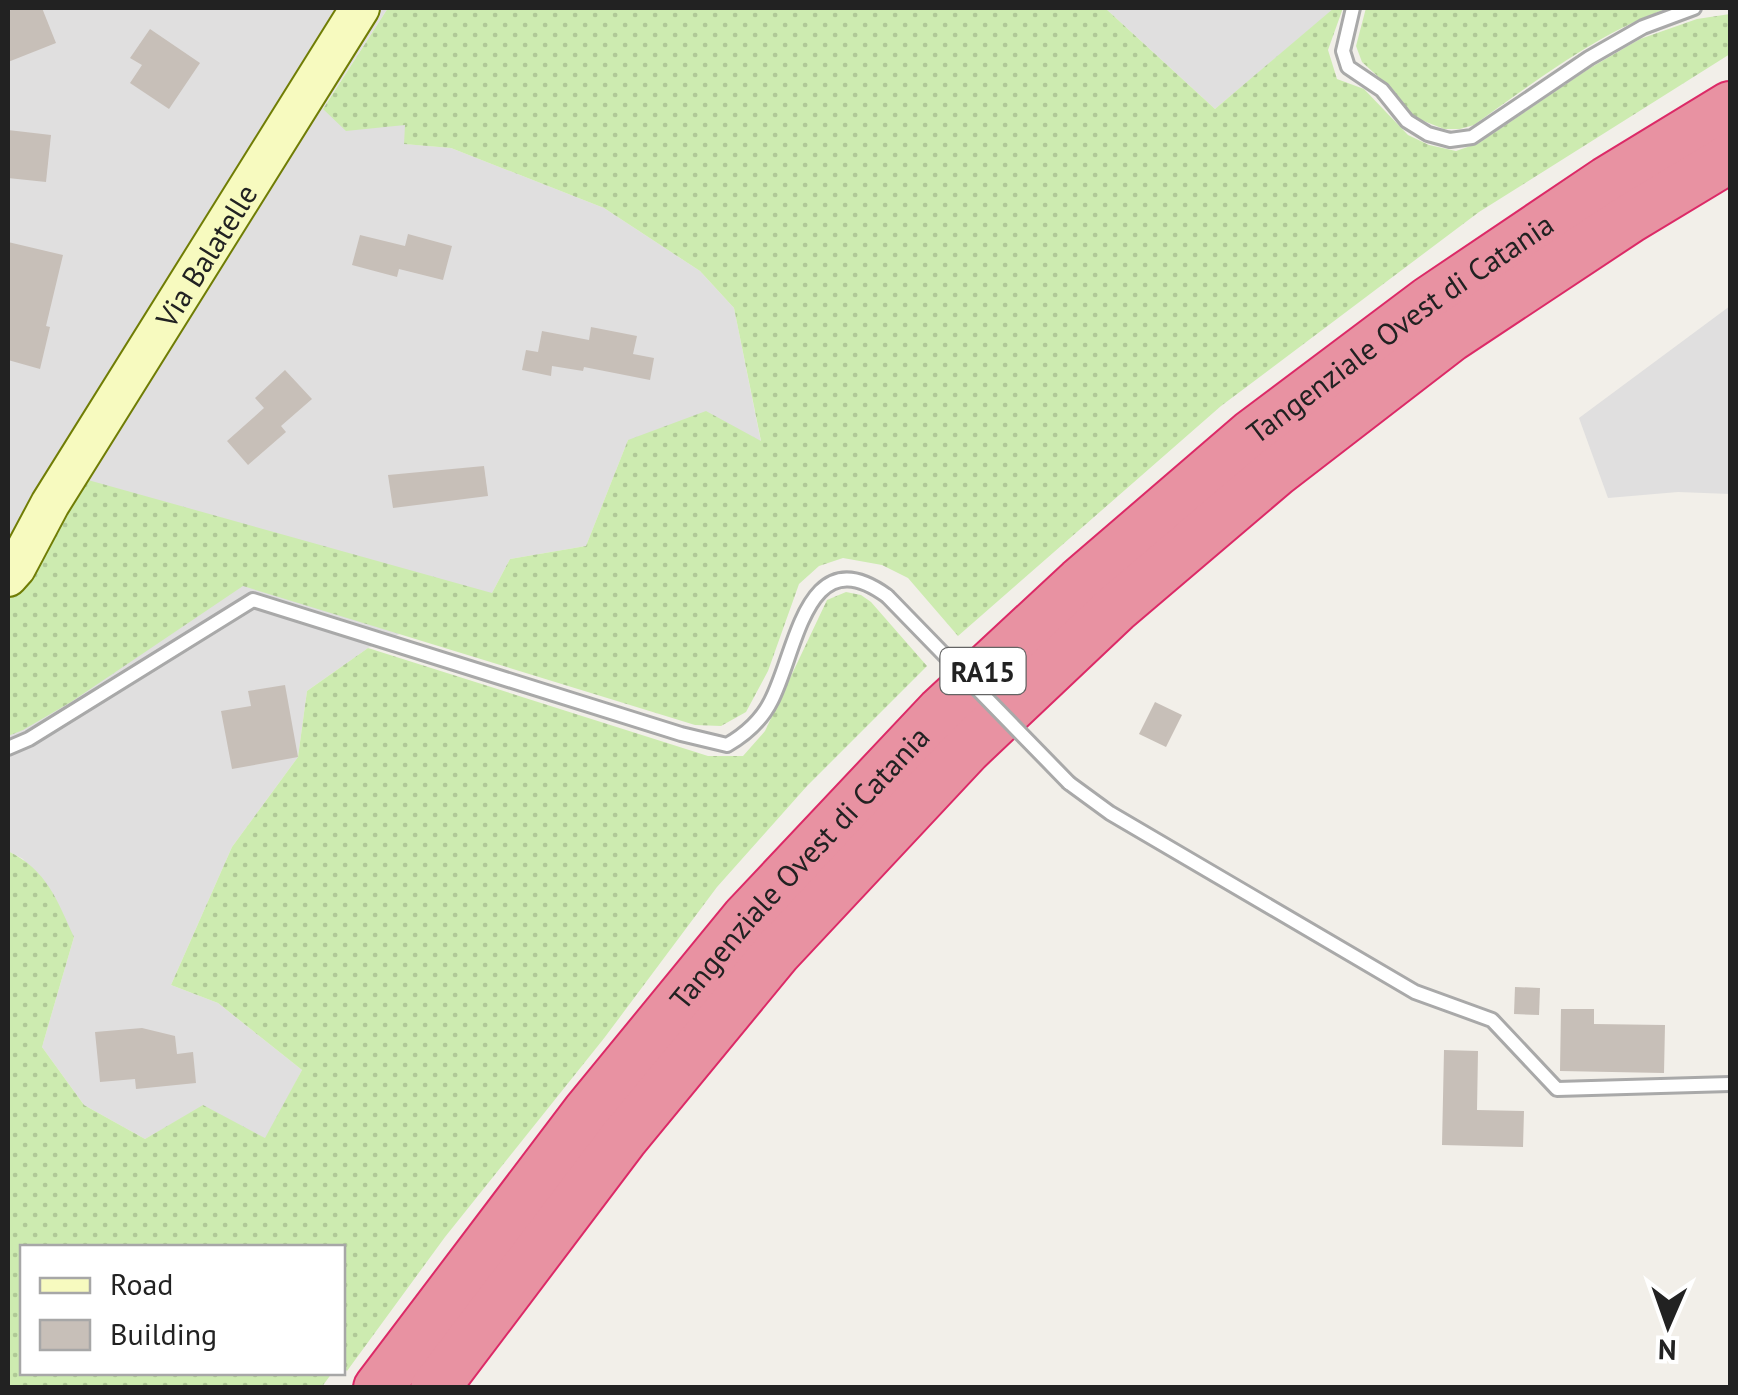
<svg xmlns="http://www.w3.org/2000/svg" width="1738" height="1395" font-family="'PT Sans',sans-serif">
	<style>
		.residential { fill: #e0dfdf }
		.grass { fill: url(#grass-dots) }
		.building { fill: #c7bfb8 }
		.lines { fill: none; stroke-linecap: round; stroke-linejoin: round }
		.lane-casing { stroke: #a9a9a9; stroke-width: 18 }
		.secondary-casing { stroke: #707d05; stroke-width: 42 }
		.highway-casing { stroke: #dc2a67; stroke-width: 52 }
		.lane { stroke: #fff; stroke-width: 12 }
		.secondary { stroke: #f7fabf; stroke-width: 38 }
		.highway { stroke: #e892a2; stroke-width: 48 }
		.lane-bridge-casing { stroke: #a9a9a9; stroke-width: 18; stroke-linecap: butt }
		.lane-bridge { stroke: #fff; stroke-width: 12 }
		.labels { text-anchor: middle; dominant-baseline: central; stroke-width: 10; stroke-linejoin: round; paint-order: stroke }
		.shield { fill: #fff; stroke: #646464; stroke-width: 2.5 }
		.shield-label { font-size: 28px; font-weight: bold; fill: #222 }
		.street-label { font-size: 30px; fill: #222; stroke: #fff }
	</style>
	<defs>
		<pattern id="grass-dots" width="8" height="8" patternUnits="userSpaceOnUse" patternTransform="scale(2.5)"><rect width="8" height="8" fill="#cdebb0"/><path d="M2 2h.1M6 6h.1" fill="none" stroke="#b0c997" stroke-width="1.8" stroke-linecap="round"/></pattern>
	</defs>
	<rect width="100%" height="100%" fill="#f2efe9"/>
	<g class="residential">
		<polygon points="8,8 388,8 323,108 406,125 405,144 451,148 604,208 700,271 734,308 761,442 628,440 586,546 510,559 492,593 368,648 307,691 298,757 232,847 171,985 218,1003 302,1070 266,1139 203,1106 145,1139 84,1105 42,1047 74,937 23,859 8,851"/>
		<polygon points="1105,8 1335,8 1215,109"/>
		<polygon points="1730,306 1730,494 1678,492 1608,498 1579,418"/>
	</g>
	<g class="grass">
		<polygon points="388,8 1105,8 1215,109 1334,8 1343,8 1328,50 1337,79 1364,89 1408,135 1429,145 1456,151 1479,143 1590,68 1640,39 1697,19 1730,14 1730,54 1479,212 1221,406 958,636 908,578 882,565 843,558 819,566 799,584 768,671 746,712 721,726 695,725 243,586 71,702 23,730 8,736 8,594 35,562 88,480 492,593 510,559 586,546 628,440 706,411 761,441 734,308 700,271 604,208 451,148 404,144 405,125 346,131 323,109"/>
		<path d="M 1366,8 L 1668,8 C 1596,34 1536,81 1474,125 L 1460,129 L 1444,129 L 1411,116 L 1395,92 L 1362,62 L 1356,46 Z"/>
		<path d="M 846,592 L 861,595 L 871,602 L 927,666 L 807,786 L 717,887 L 605,1037 L 445,1237 L 347,1371 L 342,1366 L 342,1248 L 22,1248 L 22,1372 L 332,1373 L 321,1388 L 8,1388 L 8,851 C 47,870 57,900 74,937 L 42,1047 L 84,1105 L 145,1139 L 203,1105 L 265,1138 L 302,1070 L 218,1003 L 171,985 L 232,847 L 298,757 L 307,691 L 368,648 L 708,756 L 743,756 L 765,731 L 827,600 Z"/>
	</g>
	<g class="building">
		<polygon points="16,8 42,8 56,43 8,62 8,11"/>
		<polygon points="150,29 200,63 169,109 130,83 142,65 130,58"/>
		<polygon points="8,130 51,135 46,182 8,178"/>
		<polygon points="408,234 452,246 443,280 399,269 397,277 352,265 360,235 405,246"/>
		<polygon points="8,242 63,255 46,326 50,327 40,369 8,360"/>
		<polygon points="591,327 637,336 633,354 654,358 650,380 584,367 583,371 552,366 551,376 522,370 526,350 538,352 542,331 589,340"/>
		<polygon points="285,370 312,399 281,426 286,432 248,465 227,441 264,408 255,398"/>
		<polygon points="484,466 488,496 393,508 388,475"/>
		<polygon points="285,685 298,757 232,769 221,711 251,706 248,691"/>
		<polygon points="1155,702 1182,715 1166,747 1139,734"/>
		<polygon points="1515,987 1540,988 1539,1015 1514,1014"/>
		<polygon points="1561,1009 1594,1009 1594,1024 1665,1025 1664,1073 1560,1071"/>
		<polygon points="142,1028 175,1036 177,1054 193,1052 196,1083 136,1089 135,1079 100,1082 95,1032"/>
		<polygon points="1444,1050 1478,1051 1477,1110 1524,1111 1523,1147 1442,1145"/>
	</g>
	<g class="lines">
		<defs>
			<g id="lane">
				<polyline points="1353,8 1343,51 1348,67 1382,90 1407,121 1428,134 1450,140 1472,137 1589,58 1643,27 1694,8"/>
				<path d="M 8,748 L 29,739 L 253,600 L 681,734 L 727,745 C 746,734 761,721 771,701 C 797,651 806,537 887,596"/>
				<polyline points="1069,783 1110,813 1415,992 1492,1020 1557,1089 1730,1084"/>
			</g>
			<g id="secondary">
				<path id="s1" d="M 8,577 L 16,568 L 50,504 L 360,8"/>
			</g>
			<g id="highway">
				<path id="s2" d="M 378,1388 L 587,1112 L 746,918 L 941,711 L 1080,582 L 1252,434 L 1429,301 L 1607,181 L 1730,106"/>
				<polyline points="435,1388 623,1139 777,952 967,749 1115,609 1276,472 1451,337 1629,219 1730,158"/>
			</g>
		</defs>
		<use href="#lane" class="lane-casing"/>
		<use href="#secondary" class="secondary-casing"/>
		<use href="#highway" class="highway-casing"/>
		<use href="#lane" class="lane"/>
		<use href="#secondary" class="secondary"/>
		<use href="#highway" class="highway"/>
		<defs>
			<polyline id="lane-bridge" points="887,596 1069,783"/>
		</defs>
		<use href="#lane-bridge" class="lane-bridge-casing"/>
		<use href="#lane-bridge" class="lane-bridge"/>
	</g>
	<g class="labels">
		<rect class="shield" x="940.5" y="648" width="85" height="46" rx="8"/>
		<g class="shield-label">
			<text x="983" y="671">RA15</text>
		</g>
		<g class="street-label">
			<text stroke="none"><textPath href="#s1" startOffset="378">Via Balatelle</textPath></text>
			<text stroke="none"><textPath href="#s2" startOffset="1480">Tangenziale Ovest di Catania</textPath></text>
			<text stroke="none"><textPath href="#s2" startOffset="670">Tangenziale Ovest di Catania</textPath></text>
		</g>
	</g>
	<rect width="1738" height="1395" fill="none" stroke="#222222" stroke-width="20"/>
	<rect x="20" y="1245" width="325" height="130" fill="#ffffff" stroke="#a7a7a7" stroke-width="2.5"/>
	<rect x="40" y="1278" width="50" height="15" fill="#f7fabf" stroke="#a7a7a7" stroke-width="2.5"/>
	<text x="110" y="1295" font-size="30" fill="#222222">Road</text>
	<rect x="40" y="1320" width="50" height="30" fill="#c7bfb8" stroke="#a7a7a7" stroke-width="2.5"/>
	<text x="110" y="1345" font-size="30" fill="#222222">Building</text>
	<g transform="translate(1668 1325) rotate(182)" stroke="#ffffff" stroke-width="8" paint-order="stroke">
	<path d="M0-8L18 38L0 25L-18 38Z" fill="#222222"/>
	<text y="-15" font-size="28" font-weight="bold" text-anchor="middle" fill="#222222">N</text>
	</g>
</svg>
